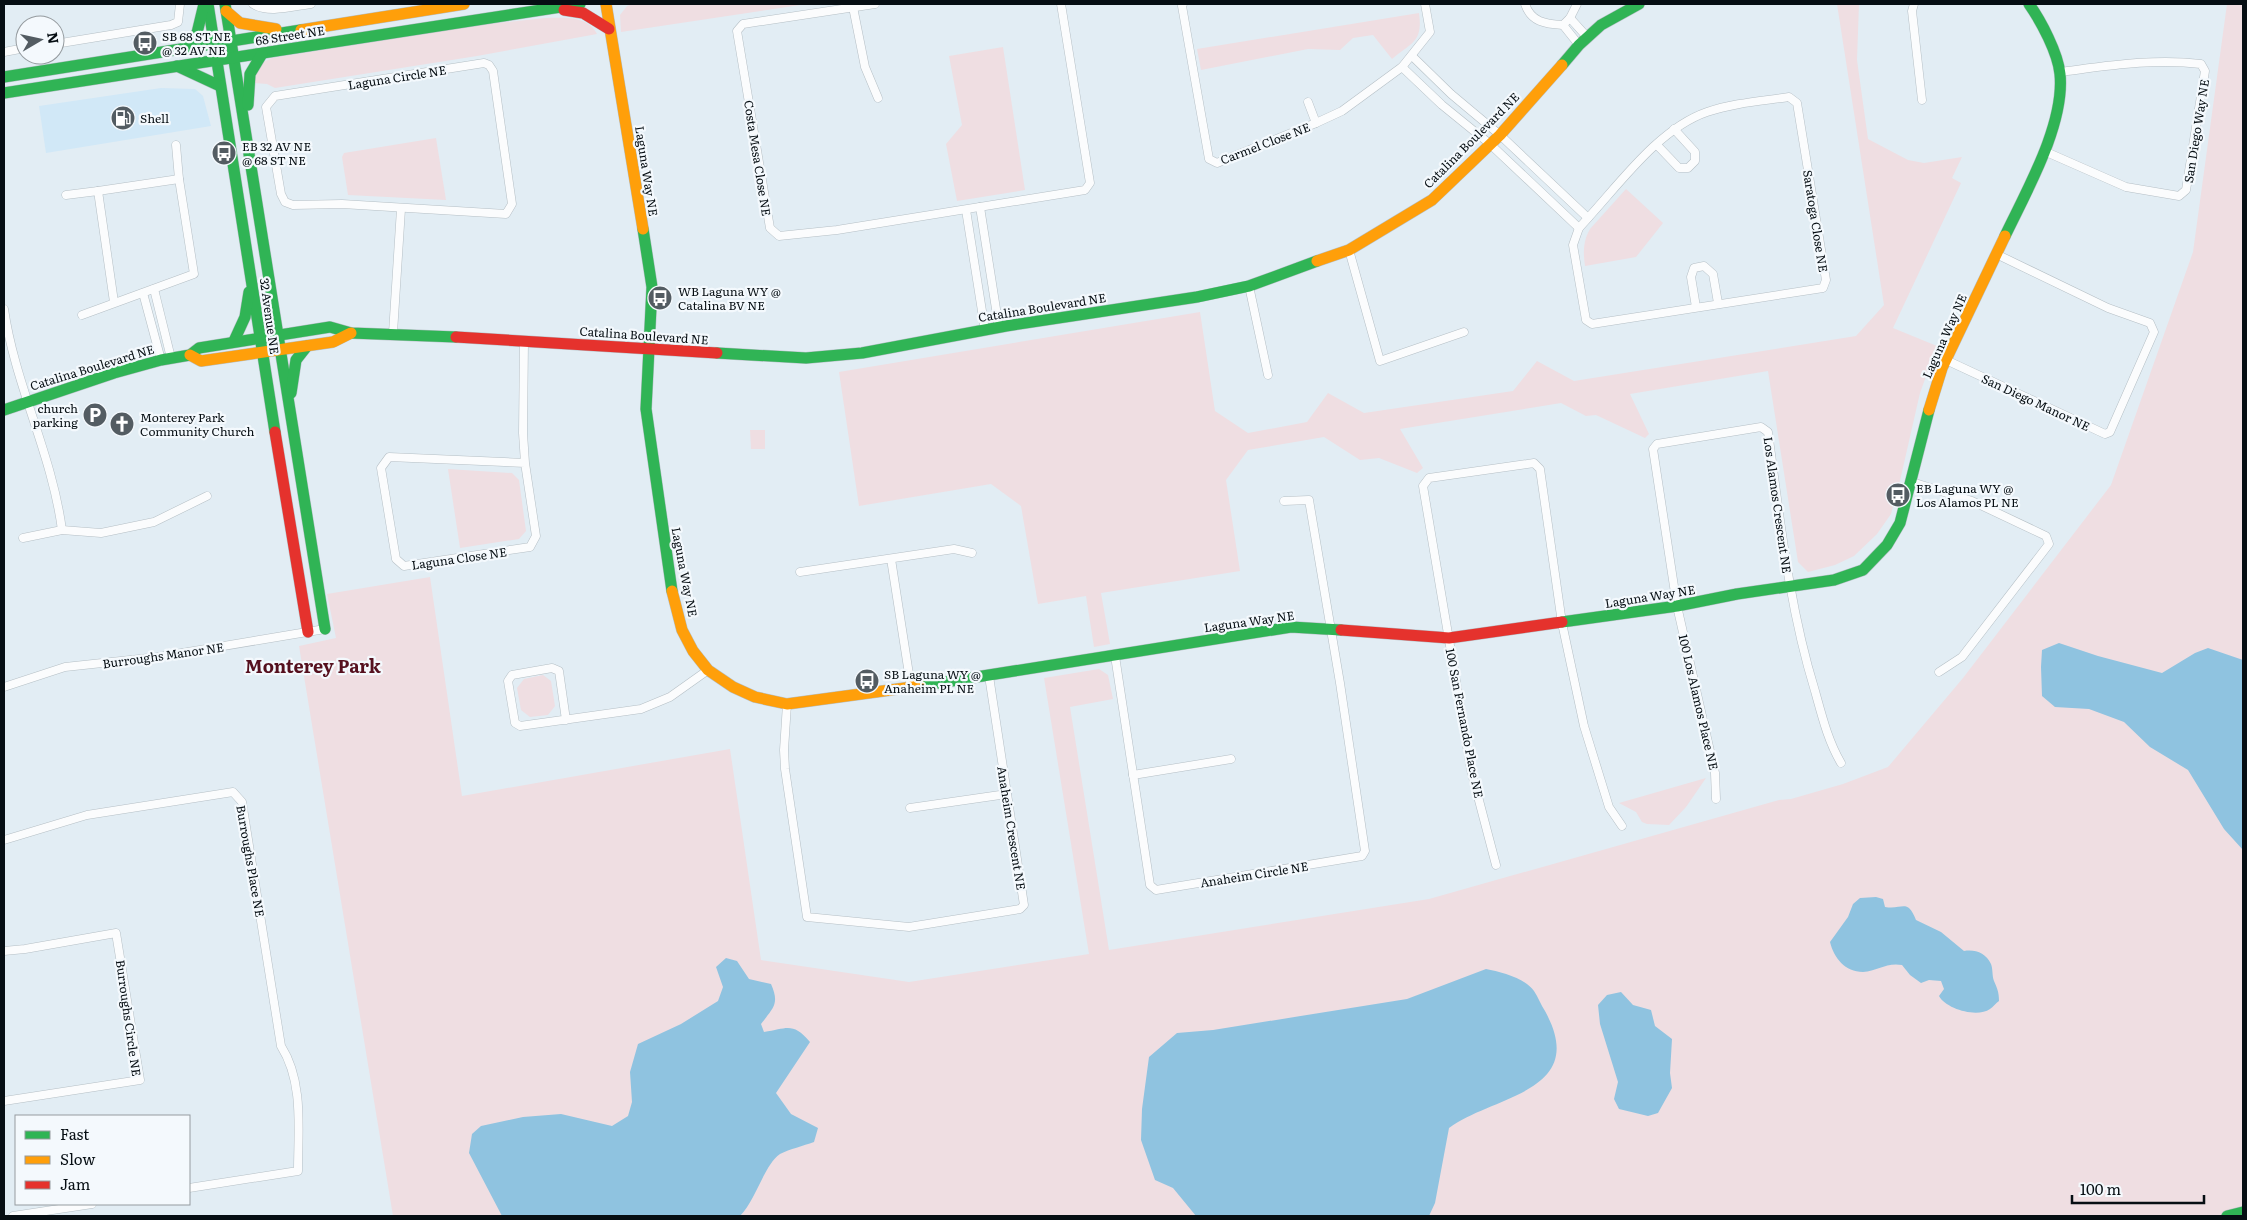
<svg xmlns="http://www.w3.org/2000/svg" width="2247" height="1220" font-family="Literata,serif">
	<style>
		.built { fill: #d1e8f7 }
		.green { fill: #efdee2 }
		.water { fill: #8fc3e0 }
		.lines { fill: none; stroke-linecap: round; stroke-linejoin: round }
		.street-casing { stroke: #b5bfc5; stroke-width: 9 }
		.fast-casing { stroke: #b5bfc5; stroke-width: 12 }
		.slow-casing { stroke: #b5bfc5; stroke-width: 12 }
		.jam-casing { stroke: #b5bfc5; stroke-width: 12 }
		.street { stroke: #fbfcfd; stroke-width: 8 }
		.fast { stroke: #30b455; stroke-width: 11 }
		.slow { stroke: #ff9f0a; stroke-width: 11 }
		.jam { stroke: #e5322d; stroke-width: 11 }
		.labels { text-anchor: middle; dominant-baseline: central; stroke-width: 4.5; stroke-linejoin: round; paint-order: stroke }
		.street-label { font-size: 12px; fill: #060e13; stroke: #f4f9fd }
		.poi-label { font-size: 12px; fill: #060e13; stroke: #f4f9fd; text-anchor: start }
		.district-label { font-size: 18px; font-weight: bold; fill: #55101e; stroke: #f4f9fd }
	</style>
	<rect width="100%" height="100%" fill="#e2edf4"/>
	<polygon class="built" points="161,88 195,89 203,96 211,126 46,153 39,106"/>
	<g class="green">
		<polygon points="633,4 807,4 621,32 620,15 627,6"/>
		<polygon points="1837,4 1859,4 1857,60 1868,139 1908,160 1924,163 1962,157 1952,178 1961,183 1893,328 1937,346 1920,393 1899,485 1891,514 1877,534 1854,556 1835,565 1808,572 1798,562 1768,371 1630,394 1649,434 1645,438 1596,415 1586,416 1561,403 1400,429 1423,468 1417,473 1379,458 1360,460 1324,437 1248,450 1226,480 1240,571 1101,593 1110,644 1094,647 1086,596 1038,604 1021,506 991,484 859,506 839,372 1200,312 1215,411 1248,433 1307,422 1328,393 1364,413 1513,391 1537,361 1574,381 1856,336 1884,305"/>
		<polygon points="2227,4 2243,4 2243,1216 393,1216 299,646 336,638 327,594 430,577 462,796 730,749 761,960 909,982 1089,954 1044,678 1099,669 1108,675 1113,699 1070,707 1109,950 1429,899 1779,800 1791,799 1843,784 1888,767 1963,678 2111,485 2193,252"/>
		<path d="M 1419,13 C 1423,42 1412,42 1392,59 L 1373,35 L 1353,38 L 1340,50 L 1308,49 L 1201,70 L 1197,49 Z"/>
		<path d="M 545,18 C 563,18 587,15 597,34 L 477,56 L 275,88 L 267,84 L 253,83 C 255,70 259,63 272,58 L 479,25 Z"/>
		<polygon points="1003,47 1025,190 957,201 946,144 962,125 949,56"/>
		<polygon points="436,138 446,200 348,195 342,157 344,153"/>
		<path d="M 1626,189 L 1663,223 L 1636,257 L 1585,266 C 1583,253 1583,241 1590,229 Z"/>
		<polygon points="750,430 765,430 765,449 751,449"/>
		<polygon points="448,469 512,473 519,480 526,531 519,539 460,548"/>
		<polygon points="543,675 551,681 555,706 548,715 530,717 521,710 517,688 524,679"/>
		<polygon points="1706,778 1686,807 1669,825 1647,824 1642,822 1636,812 1619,803"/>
	</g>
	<g class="water">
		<polygon points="2059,643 2098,656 2162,673 2195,653 2208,648 2243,660 2243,850 2224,829 2188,770 2150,747 2124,722 2089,709 2055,707 2042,696 2041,667 2042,650"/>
		<path d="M 1876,897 L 1883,899 L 1885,907 C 1903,910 1907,898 1916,920 L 1941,932 L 1964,951 C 1975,949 1986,953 1991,964 C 1993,969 1992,976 1994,981 C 1997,988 1999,992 1999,1001 C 1996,1003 1993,1007 1990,1009 C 1977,1018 1946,1009 1939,996 L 1944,989 L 1941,981 L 1929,980 L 1921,983 L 1910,975 L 1902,965 C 1887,962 1877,971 1863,972 C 1845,972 1834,958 1830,942 L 1848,917 L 1853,904 L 1860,898 Z"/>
		<path d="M 726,958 L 737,961 L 749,979 L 771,984 C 780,1004 773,1008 761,1024 L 764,1032 C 788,1028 793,1022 810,1042 L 776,1093 L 791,1114 L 818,1128 L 814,1142 C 803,1146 790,1149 780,1154 C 764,1165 756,1200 740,1216 L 502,1216 L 469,1153 L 472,1134 L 481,1126 L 523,1117 L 561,1114 L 612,1126 L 628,1116 L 632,1102 L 630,1072 L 638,1044 L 681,1024 L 718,1001 L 723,987 L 716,967 Z"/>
		<path d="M 1486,969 C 1501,972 1525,978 1534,991 C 1538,997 1541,1005 1545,1011 C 1590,1093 1493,1095 1449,1128 L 1435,1203 L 1429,1216 L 1196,1216 L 1173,1188 L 1155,1180 L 1141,1140 L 1142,1109 L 1149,1057 L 1177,1033 L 1213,1030 L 1407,999 Z"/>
		<polygon points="1621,992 1633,1005 1651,1010 1655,1026 1672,1039 1670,1073 1672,1088 1658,1113 1648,1116 1619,1109 1614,1099 1618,1082 1600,1024 1598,1005 1607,995"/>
	</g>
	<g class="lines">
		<defs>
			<g id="street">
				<path d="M 253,4 C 268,14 294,6 311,4"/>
				<polyline points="875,4 743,24 737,31 770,228 779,236 837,230 1085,190 1090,183 1061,4"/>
				<polyline points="1183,4 1182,6 1209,159 1217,163 1316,123 1342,111 1402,67 1430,32 1425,4"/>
				<path d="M 1525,4 C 1531,22 1545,24 1563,25 L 1570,18 L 1577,4"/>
				<polyline points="1914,4 1912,11 1922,100"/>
				<polyline points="853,7 865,67 878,98"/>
				<polyline points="1570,18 1588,38"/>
				<polyline points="1563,25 1579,45"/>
				<polyline points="55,44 171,25 178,22 180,4"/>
				<polyline points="4,52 25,48"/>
				<polyline points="1412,56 1451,94 1500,135 1588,218"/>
				<polygon points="484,63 489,65 493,71 512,204 506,214 342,204 293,205 285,202 281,194 266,107 275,96"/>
				<polyline points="1402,67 1442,105 1490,144 1579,228"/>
				<path d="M 1789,97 L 1797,103 L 1826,280 L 1823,288 L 1592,324 L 1586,320 L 1573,245 L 1579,228 L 1588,218 C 1621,182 1660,128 1707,112 C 1733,103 1762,101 1789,97 Z"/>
				<polyline points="1308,102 1316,123"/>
				<polyline points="1657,145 1679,168 1688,168 1695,161 1695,152 1674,129"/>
				<path d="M 2044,151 L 2126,187 L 2179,196 L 2186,190 L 2205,71 L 2201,64 C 2154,58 2107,66 2060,72"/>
				<polyline points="98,191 179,179"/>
				<polyline points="66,195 98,191 114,302"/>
				<polyline points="980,207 999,328"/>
				<polyline points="966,210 985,330"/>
				<polyline points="1349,250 1380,361 1464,332"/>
				<polyline points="1249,286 1268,375"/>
				<polyline points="154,289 171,358"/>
				<polyline points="143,293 161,360"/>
				<polyline points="1696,307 1691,277 1694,268 1704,266 1713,274 1718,303"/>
				<path d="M 4,309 C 15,385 52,454 62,530"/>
				<polyline points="82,315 194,274 179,179 176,145"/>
				<polyline points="393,333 401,209"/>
				<polyline points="524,341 523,433 525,463 536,536 530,547 404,566 396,559 381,468 389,457 525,463"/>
				<polyline points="1946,360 2105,434 2110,432 2154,332 2150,323 2108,308 1996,254"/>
				<polyline points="1912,482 1972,501 2046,536 2049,544 1962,657 1939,672"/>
				<polyline points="23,538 62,530 101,533 154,522 207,496"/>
				<polyline points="891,559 911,687"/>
				<polyline points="800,572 954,549 972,553"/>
				<polyline points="1115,656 1150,885 1156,890 1362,856 1365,851 1340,683 1309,500 1284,501"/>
				<polyline points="4,687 65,667 158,657 325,629"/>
				<polyline points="787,704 784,750 785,769 807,917 909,927 1020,909 1024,905 989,676"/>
				<polyline points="566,720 559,671 552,668 512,675 508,681 515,723 520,726 641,709 670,697 708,670"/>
				<polyline points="1133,775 1231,759"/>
				<path d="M 1716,799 L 1715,773 L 1677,606 L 1653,449 L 1657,444 L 1761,427 L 1768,432 C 1780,519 1789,607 1815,691 C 1822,716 1828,741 1841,763"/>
				<polyline points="910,808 1007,794"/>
				<path d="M 4,840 L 87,815 L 233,792 L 242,802 L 281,1046 C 304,1082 298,1130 298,1171 L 189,1188"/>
				<polyline points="1496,865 1471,770 1423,486 1429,478 1534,463 1540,469 1562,623 1584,726 1609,807 1622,826"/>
				<polyline points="4,951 25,949 116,933 140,1080 4,1101"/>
				<polyline points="13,1216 92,1204"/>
			</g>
			<g id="fast">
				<polyline points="208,4 275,432"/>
				<polyline points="225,4 325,629"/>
				<polyline points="184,48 197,33 204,4"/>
				<polyline points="1562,65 1579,45 1601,25 1639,4"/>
				<polyline points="177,66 220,86"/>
				<polyline points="4,77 301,30"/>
				<polyline points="4,93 580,4"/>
				<polyline points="248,105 250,74 262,54"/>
				<polyline points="643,229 652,287 646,409 672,591"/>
				<path d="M 2005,236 C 2027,190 2065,124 2060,74 C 2058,53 2041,21 2029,4"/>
				<polyline points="234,341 245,317 249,292"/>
				<polyline points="717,353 806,358 862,353 1006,326 1197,297 1249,286 1317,261"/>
				<polyline points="291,393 296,360 307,346"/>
				<polyline points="4,410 114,373 161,360 190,355 199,348 330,327 351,333 456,337"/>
				<polyline points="1562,622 1677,606 1737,594 1834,580 1863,570 1887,545 1900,523 1929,410"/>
				<polyline points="920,686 1291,627 1341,630"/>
				<polyline points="2227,1216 2243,1212"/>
			</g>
			<g id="slow">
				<polyline points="606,4 643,229"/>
				<polyline points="226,11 240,23 276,29"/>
				<polyline points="301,30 464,4"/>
				<polyline points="1317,261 1349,250 1432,200 1500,135 1562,65"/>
				<polyline points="190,355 201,361 333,342 351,333"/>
				<polyline points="1929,410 1942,368 2005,236"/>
				<polyline points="672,591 682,630 693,651 708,670 733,687 755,697 787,704 920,686"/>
			</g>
			<g id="jam">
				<polyline points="564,10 583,13 609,29"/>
				<polyline points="456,337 717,353"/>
				<polyline points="275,432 308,632"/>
				<polyline points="1341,630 1449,638 1562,622"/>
			</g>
		</defs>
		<use href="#street" class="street-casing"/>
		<use href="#fast" class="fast-casing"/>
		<use href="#slow" class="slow-casing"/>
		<use href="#jam" class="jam-casing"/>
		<use href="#street" class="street"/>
		<use href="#fast" class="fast"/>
		<use href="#slow" class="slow"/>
		<use href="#jam" class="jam"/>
	</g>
	<defs>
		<symbol id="bus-disc" viewBox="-11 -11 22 22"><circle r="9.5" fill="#535c62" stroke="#f4f9fd"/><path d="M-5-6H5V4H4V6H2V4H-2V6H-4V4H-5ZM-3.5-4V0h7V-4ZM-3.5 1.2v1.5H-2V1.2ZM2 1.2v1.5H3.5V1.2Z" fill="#fff"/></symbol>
		<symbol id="fuel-disc" viewBox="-11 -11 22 22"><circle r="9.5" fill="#535c62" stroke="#f4f9fd"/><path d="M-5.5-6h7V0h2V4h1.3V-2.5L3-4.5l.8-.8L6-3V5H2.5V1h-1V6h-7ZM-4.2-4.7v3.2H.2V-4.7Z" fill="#fff"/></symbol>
		<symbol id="parking-disc" viewBox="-11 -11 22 22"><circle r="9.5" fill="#535c62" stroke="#f4f9fd"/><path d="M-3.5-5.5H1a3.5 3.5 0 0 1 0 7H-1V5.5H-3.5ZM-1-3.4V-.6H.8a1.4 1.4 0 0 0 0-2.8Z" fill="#fff"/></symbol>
		<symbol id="church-disc" viewBox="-11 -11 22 22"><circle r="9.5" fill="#535c62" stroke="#f4f9fd"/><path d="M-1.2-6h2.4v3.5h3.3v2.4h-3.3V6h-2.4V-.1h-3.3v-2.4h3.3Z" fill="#fff"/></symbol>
	</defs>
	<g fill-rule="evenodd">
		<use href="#bus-disc" x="131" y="29" width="28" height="28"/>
		<use href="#fuel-disc" x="109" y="104" width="28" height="28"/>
		<use href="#bus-disc" x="210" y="139" width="28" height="28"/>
		<use href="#bus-disc" x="646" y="284" width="28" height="28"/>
		<use href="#parking-disc" x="81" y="401" width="28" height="28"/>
		<use href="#church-disc" x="108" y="410" width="28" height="28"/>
		<use href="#bus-disc" x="1884" y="481" width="28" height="28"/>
		<use href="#bus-disc" x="853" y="667" width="28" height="28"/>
	</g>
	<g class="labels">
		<g class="street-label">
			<text transform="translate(290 35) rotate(-9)">68 Street NE</text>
			<text transform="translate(397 77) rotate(-9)">Laguna Circle NE</text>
			<text transform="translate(2196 131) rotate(-81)">San Diego Way NE</text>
			<text transform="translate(1471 140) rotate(-45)">Catalina Boulevard NE</text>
			<text transform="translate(1265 143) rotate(-21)">Carmel Close NE</text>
			<text transform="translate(758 158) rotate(81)">Costa Mesa Close NE</text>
			<text transform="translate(647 171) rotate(81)">Laguna Way NE</text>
			<text transform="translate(1816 221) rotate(81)">Saratoga Close NE</text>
			<text transform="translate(1042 307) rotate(-9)">Catalina Boulevard NE</text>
			<text transform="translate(270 316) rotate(82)">32 Avenue NE</text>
			<text transform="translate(644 335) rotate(4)">Catalina Boulevard NE</text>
			<text transform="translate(1944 336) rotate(-66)">Laguna Way NE</text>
			<text transform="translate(92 367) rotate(-17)">Catalina Boulevard NE</text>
			<text transform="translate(2036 402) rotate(25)">San Diego Manor NE</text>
			<text transform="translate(1778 505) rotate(82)">Los Alamos Crescent NE</text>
			<text transform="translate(459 558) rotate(-8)">Laguna Close NE</text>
			<text transform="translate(685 572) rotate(79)">Laguna Way NE</text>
			<text transform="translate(1650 596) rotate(-9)">Laguna Way NE</text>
			<text transform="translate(1249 621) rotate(-8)">Laguna Way NE</text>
			<text transform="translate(163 655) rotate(-8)">Burroughs Manor NE</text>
			<text transform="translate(1699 702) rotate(77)">100 Los Alamos Place NE</text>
			<text transform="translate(1465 723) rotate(79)">100 San Fernando Place NE</text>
			<text transform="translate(1012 828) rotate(81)">Anaheim Crescent NE</text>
			<text transform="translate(251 861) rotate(80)">Burroughs Place NE</text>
			<text transform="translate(1254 874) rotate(-9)">Anaheim Circle NE</text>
			<text transform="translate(129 1018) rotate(82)">Burroughs Circle NE</text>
		</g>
		<g class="poi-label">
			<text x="162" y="36">SB 68 ST NE<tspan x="162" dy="14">@ 32 AV NE</tspan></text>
			<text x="140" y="118">Shell</text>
			<text x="242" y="146">EB 32 AV NE<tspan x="242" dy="14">@ 68 ST NE</tspan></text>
			<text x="678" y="291">WB Laguna WY @<tspan x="678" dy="14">Catalina BV NE</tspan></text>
			<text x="78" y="408" text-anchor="end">church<tspan x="78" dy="14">parking</tspan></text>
			<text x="140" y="417">Monterey Park<tspan x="140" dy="14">Community Church</tspan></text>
			<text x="1916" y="488">EB Laguna WY @<tspan x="1916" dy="14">Los Alamos PL NE</tspan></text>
			<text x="884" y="674">SB Laguna WY @<tspan x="884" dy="14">Anaheim PL NE</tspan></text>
		</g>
		<g class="district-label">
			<text x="313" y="665">Monterey Park</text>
		</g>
	</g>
	<rect width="2247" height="1220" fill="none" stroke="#060e13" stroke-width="10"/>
	<rect x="15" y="1115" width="175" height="90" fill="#f4f9fd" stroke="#959b9f"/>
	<rect x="25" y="1131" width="25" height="8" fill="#30b455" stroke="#959b9f"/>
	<text x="60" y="1140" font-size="15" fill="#060e13">Fast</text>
	<rect x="25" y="1156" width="25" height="8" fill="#ff9f0a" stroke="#959b9f"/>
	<text x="60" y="1165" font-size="15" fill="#060e13">Slow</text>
	<rect x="25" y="1181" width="25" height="8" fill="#e5322d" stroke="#959b9f"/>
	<text x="60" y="1190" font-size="15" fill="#060e13">Jam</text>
	<g transform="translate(40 40) rotate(81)"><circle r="24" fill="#f4f9fd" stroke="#959b9f"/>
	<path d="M0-4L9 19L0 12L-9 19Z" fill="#535c62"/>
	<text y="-8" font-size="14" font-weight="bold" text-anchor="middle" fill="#060e13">N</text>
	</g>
	<path d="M2072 1195v8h132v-8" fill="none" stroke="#060e13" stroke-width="2.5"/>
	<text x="2080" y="1195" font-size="15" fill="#060e13" stroke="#f4f9fd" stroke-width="4" paint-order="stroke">100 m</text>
</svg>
